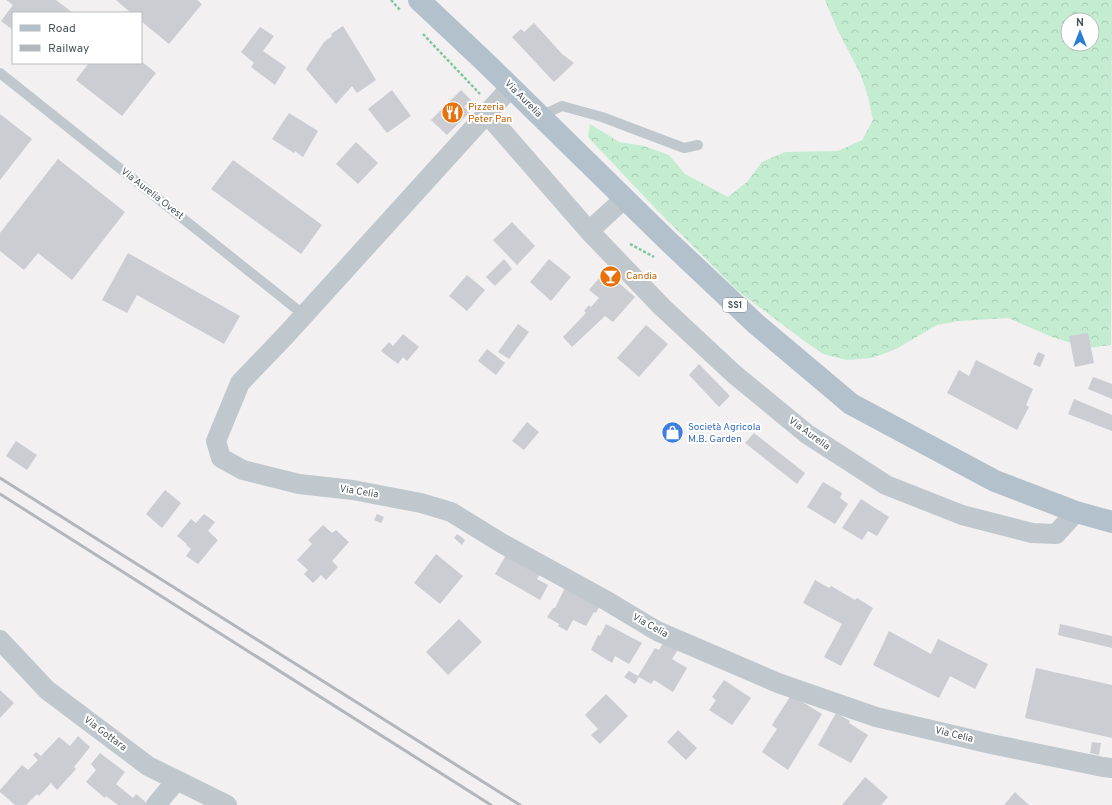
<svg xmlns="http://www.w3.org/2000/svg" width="1112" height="805" font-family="Overpass,sans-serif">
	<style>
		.forest { fill: url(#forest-crowns); fill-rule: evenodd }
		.building { fill: #cbcdd2 }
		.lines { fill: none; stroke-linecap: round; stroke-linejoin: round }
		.path { stroke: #7ec79e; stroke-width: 2.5; stroke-dasharray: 3 2; stroke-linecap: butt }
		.lane { stroke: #c0c8ce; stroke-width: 10 }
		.street { stroke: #c0c8ce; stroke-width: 20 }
		.primary { stroke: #b2c1cc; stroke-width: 22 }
		.rail { stroke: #b3b6ba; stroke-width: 3 }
		.labels { text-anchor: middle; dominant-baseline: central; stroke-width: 4; stroke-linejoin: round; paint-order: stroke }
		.shield { fill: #fff; stroke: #80888d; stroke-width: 1 }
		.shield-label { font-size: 9px; font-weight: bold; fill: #4a555c }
		.street-label { font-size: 10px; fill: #4a555c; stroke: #fff }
		.food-label { font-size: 10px; fill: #c56008; stroke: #fff; text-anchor: start }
		.shop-label { font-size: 10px; fill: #366cbe; stroke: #fff; text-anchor: start }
	</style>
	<defs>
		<pattern id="forest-crowns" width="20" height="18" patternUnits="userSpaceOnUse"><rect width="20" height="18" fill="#c3ecd0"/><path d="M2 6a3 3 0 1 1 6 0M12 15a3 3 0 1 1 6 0" fill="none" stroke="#a9ccb5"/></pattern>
	</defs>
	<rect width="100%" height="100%" fill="#f2f0f1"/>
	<path class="forest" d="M 825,0 L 1112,0 L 1111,345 L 1088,348 L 1052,337 L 1008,318 L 959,321 L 937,325 L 896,349 L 872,358 L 847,360 L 823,354 L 803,340 L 737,290 L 655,208 L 588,137 L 590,124 L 619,142 L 644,146 L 669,155 L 685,174 L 728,197 L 747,182 L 762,162 L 785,152 L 838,151 L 862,140 L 873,120 L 868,96 L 860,73 L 837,29 ZM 1068,20 L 1092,20 L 1092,44 L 1068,44 Z"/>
	<g class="building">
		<polygon points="6,0 56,0 73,13 13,13 13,30 1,21 13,5"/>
		<polygon points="116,0 197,0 202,4 169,44 141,21 141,13 131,13"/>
		<polygon points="534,23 562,54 574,63 554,82 512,37 521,29 524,32"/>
		<polygon points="343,26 376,80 357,93 352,86 336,104 306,69 324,42 332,36 331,34"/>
		<polygon points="260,27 274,36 263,51 286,67 275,85 251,67 254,63 241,52"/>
		<polygon points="141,61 156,73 122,116 76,80 89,63 141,63"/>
		<polygon points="392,90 411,116 387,133 368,109"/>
		<polygon points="461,90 471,100 464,107 470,112 447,135 431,120"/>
		<polygon points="289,113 318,131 303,157 295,151 294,153 272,139"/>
		<polygon points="0,114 32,139 0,180"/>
		<polygon points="356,142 378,163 358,184 336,164"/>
		<polygon points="58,159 125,212 72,280 38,253 24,270 0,251 0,233"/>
		<polygon points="233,160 322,225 301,254 211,189"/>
		<polygon points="512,222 535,246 517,265 493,240"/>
		<polygon points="128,253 240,316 224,344 137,295 127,313 102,300"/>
		<polygon points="504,259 512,269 495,286 486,277"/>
		<polygon points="549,259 571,277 551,301 530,282"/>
		<polygon points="605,271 635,297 613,322 605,316 572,347 563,337 586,313 584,311 589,305 591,307 599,298 589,290"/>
		<polygon points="467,275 485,290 467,311 449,296"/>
		<polygon points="518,324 529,332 509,359 498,352"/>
		<polygon points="646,325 668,344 639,377 617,358"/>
		<polygon points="1088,333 1094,363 1075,367 1069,336"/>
		<polygon points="403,334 419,347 407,361 403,357 398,364 381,351 389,342 393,346"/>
		<polygon points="487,349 505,363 496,375 478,361"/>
		<polygon points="1038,352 1045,355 1040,367 1033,364"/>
		<polygon points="976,360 1033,389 1026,405 1029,407 1017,430 947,393 959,370 969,376"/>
		<polygon points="699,364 730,396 719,407 689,375"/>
		<polygon points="1093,377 1112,384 1112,399 1088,389"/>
		<polygon points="1074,399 1112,415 1112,431 1068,414"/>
		<polygon points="527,422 539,432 524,450 512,441"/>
		<polygon points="754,433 805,473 797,484 745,443"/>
		<polygon points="16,441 37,455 27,470 6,456"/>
		<polygon points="823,482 842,493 840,498 848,504 835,524 807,507"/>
		<polygon points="165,490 181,503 162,528 146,514"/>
		<polygon points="861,499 889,517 877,536 868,531 862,540 842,528"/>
		<polygon points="204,514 215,522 208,531 218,540 198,564 186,556 191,549 186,545 187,544 177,536 191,519 196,523"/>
		<polygon points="377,514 384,517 381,523 374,520"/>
		<polygon points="323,525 332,533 336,530 349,542 332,561 338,567 326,580 321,575 313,583 304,574 308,570 297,560 312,544 308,540"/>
		<polygon points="457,534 465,540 462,545 454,538"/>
		<polygon points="436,554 463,576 440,604 414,583"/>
		<polygon points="506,555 540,574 537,579 548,585 540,600 495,574"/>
		<polygon points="815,580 829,588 831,586 855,600 857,598 873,608 841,666 824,657 842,624 803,603"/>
		<polygon points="566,586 600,605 596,613 594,612 586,626 573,620 567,631 558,626 559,624 547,617 553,608 555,608"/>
		<polygon points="459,619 482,642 448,675 426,652"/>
		<polygon points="606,624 642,643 629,664 615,656 612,663 591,650 598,635 600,636"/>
		<polygon points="1060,624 1112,636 1112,648 1058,635"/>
		<polygon points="889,631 931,654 938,639 988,664 975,689 950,676 939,698 873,665"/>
		<polygon points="663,643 679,648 672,659 687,668 673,692 654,680 651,684 639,677 635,684 624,677 629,671 638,676 655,648 659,650"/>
		<polygon points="1036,668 1112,685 1112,738 1025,718"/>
		<polygon points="724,680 751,698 732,725 709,710 716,700 712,697"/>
		<polygon points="0,690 14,703 0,718"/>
		<polygon points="606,694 628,716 600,744 591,735 598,729 585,715"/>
		<polygon points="791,695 822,714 788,770 762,752 777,729 772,725"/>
		<polygon points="836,713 850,721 849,723 868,735 851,763 818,745"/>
		<polygon points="678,730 697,748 686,760 667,742"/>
		<polygon points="78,736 90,747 74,767 76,769 57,790 51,783 39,796 37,794 26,805 15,805 0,792 0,790 22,765 28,770 38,760 33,755 36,752 41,756 59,737 70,746"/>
		<polygon points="1092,742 1101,743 1099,755 1090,753"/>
		<polygon points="100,753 125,772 116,784 133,798 136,794 148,804 147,805 118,805 106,796 105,798 86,782 96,770 91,764"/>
		<polygon points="865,777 888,797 881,805 842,805"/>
		<polygon points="1015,792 1029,805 1004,805"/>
	</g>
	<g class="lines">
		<g class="path">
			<polyline points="391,0 400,10"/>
			<polyline points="423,34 480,94"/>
			<polyline points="630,244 654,257"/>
		</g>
		<g class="lane">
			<polyline points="0,73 304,315"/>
			<polyline points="540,116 562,106 602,117 684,148 698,145"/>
		</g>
		<g class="street">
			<polyline points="511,87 286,335 240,383 216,441 221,458 243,470 299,484 353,490 421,503 451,512 503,544 607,601 657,631 778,683 876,717 991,744 1103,767 1112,768"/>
			<polyline points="487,114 589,231 662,307 734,374 807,434 886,485 962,515 1032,533 1056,534 1076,512"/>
			<polyline points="589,231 625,198"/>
			<polyline points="0,640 47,690 148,766 227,805"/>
			<polyline points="156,805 176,781"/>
		</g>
		<polyline class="primary" points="419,0 484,61 666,239 756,324 851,404 995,481 1076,512 1112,522"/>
		<g class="rail">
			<polyline points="0,478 520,805"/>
			<polyline points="0,494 491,805"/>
		</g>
	</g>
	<defs>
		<symbol id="restaurant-disc" viewBox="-11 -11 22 22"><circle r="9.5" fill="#e8710a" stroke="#fff"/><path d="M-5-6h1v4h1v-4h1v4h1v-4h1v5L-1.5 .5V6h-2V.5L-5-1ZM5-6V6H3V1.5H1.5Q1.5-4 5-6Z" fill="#fff"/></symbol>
		<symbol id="bar-disc" viewBox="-11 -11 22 22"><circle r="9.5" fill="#e8710a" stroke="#fff"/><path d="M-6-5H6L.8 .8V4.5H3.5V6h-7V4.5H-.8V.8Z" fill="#fff"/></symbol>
		<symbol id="shop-disc" viewBox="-11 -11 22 22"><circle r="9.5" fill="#3f7fe0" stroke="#fff"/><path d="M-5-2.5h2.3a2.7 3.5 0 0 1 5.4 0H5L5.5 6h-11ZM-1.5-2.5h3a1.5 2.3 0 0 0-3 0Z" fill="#fff"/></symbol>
	</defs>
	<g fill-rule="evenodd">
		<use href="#restaurant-disc" x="440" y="100" width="25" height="25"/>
		<use href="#bar-disc" x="598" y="264" width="25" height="25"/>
		<use href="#shop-disc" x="660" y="420" width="25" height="25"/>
	</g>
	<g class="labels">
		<rect class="shield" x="723" y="298" width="24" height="14" rx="3"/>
		<g class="shield-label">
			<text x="735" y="305">SS1</text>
		</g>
		<g class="street-label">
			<text transform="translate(523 99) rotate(45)">Via Aurelia</text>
			<text transform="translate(152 194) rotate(38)">Via Aurelia Ovest</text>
			<text transform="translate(809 434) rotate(36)">Via Aurelia</text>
			<text transform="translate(359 492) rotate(9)">Via Celia</text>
			<text transform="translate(650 626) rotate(29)">Via Celia</text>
			<text transform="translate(105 734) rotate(37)">Via Gottara</text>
			<text transform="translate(954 735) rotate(14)">Via Celia</text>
		</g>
		<g class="food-label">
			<text x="468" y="107">Pizzeria<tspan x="468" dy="12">Peter Pan</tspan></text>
			<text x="626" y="276">Candia</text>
		</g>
		<g class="shop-label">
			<text x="688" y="427">Società Agricola<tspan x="688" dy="12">M.B. Garden</tspan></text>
		</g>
	</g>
	<rect x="12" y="12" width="130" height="52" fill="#ffffff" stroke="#b7bbbe"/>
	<rect x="20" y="25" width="20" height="6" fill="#b2c1cc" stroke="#b7bbbe"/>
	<text x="48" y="32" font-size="12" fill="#4a555c">Road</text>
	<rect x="20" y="45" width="20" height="6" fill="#b3b6ba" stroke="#b7bbbe"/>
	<text x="48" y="52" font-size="12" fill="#4a555c">Railway</text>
	<g transform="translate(1080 32)"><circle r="19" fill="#ffffff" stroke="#b7bbbe"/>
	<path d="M0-3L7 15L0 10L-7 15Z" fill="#297fd4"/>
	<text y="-6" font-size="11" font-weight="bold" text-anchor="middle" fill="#4a555c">N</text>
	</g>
</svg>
